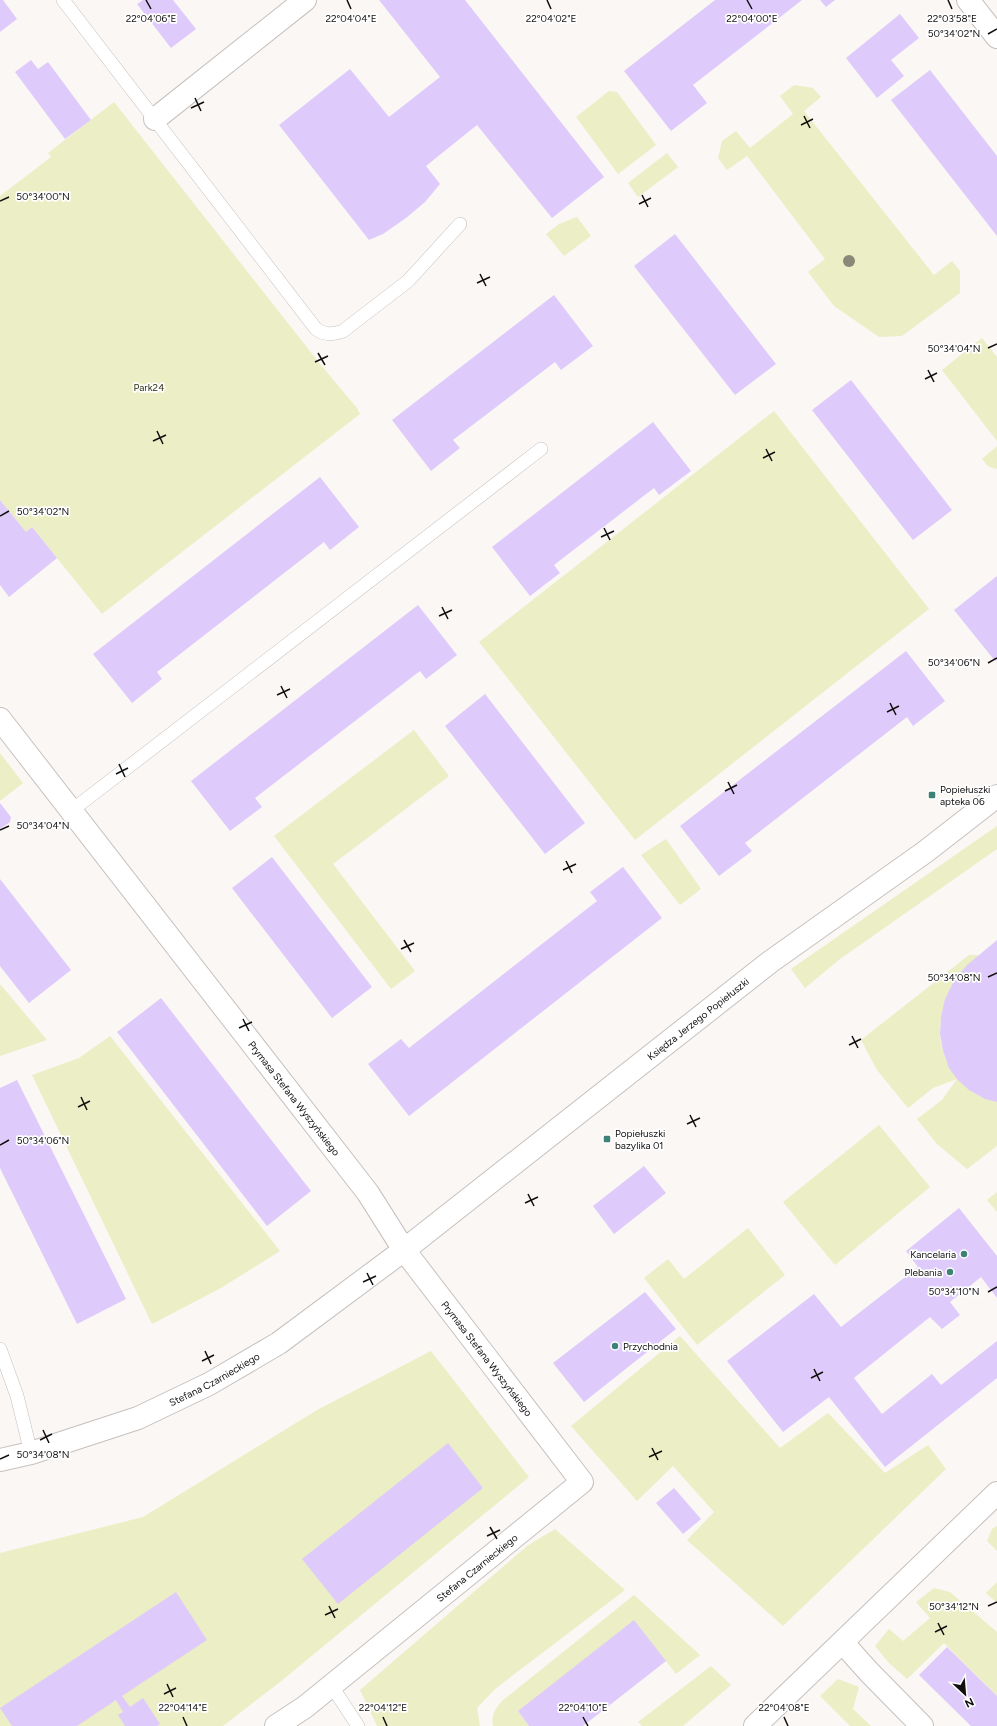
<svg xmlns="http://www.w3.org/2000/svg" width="997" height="1726" font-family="Figtree,sans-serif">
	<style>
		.green { fill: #eceec6 }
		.building { fill: #dfcbfb }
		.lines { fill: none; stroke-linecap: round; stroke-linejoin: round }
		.service-casing { stroke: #c5c1bf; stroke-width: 14 }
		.minor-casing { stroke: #c5c1bf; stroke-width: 24 }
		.tertiary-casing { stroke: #c5c1bf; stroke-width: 24 }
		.secondary-casing { stroke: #c5c1bf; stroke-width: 24 }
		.service { stroke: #fff; stroke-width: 13 }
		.minor { stroke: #fff; stroke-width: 22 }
		.tertiary { stroke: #fff; stroke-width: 22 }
		.secondary { stroke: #fff; stroke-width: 22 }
		.tree { fill: #8a8877 }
		.ticks { fill: none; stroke: #110f0f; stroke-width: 1.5 }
		.poi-dot { fill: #3e8277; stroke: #fff; stroke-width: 1.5 }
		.labels { text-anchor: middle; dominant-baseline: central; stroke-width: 3.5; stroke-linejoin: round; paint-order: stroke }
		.park-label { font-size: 10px; fill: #2d2e10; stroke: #fff }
		.poi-label { font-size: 10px; fill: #110f0f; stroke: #fff; text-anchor: start }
		.street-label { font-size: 10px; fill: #110f0f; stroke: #fff }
		.ticks-label { font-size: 10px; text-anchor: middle; fill: #110f0f; stroke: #fff; stroke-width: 3.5; stroke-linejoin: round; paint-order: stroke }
	</style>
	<rect width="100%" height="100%" fill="#fbf7f4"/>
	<g class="green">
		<polygon points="794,85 813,88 821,97 804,111 934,275 952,261 960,271 960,293 902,336 879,337 834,306 808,272 825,259 747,156 727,170 718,158 722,141 736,131 750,148 793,114 780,96"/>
		<polygon points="609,91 617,92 656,145 618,174 576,117"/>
		<polygon points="114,102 320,364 357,408 360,414 102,614 32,527 26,532 0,500 0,196 51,157 48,153"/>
		<polygon points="667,153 678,167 638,197 628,183"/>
		<polygon points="577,217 591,236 564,256 546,234 559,224"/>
		<polygon points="982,338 997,357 997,441 942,370"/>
		<polygon points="774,411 929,609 635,840 479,642"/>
		<polygon points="997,446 997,469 989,467 982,459"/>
		<polygon points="414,730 449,776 333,864 415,971 391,989 274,836"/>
		<polygon points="0,753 23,783 0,801"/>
		<polygon points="997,826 997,849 840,959 805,988 791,969"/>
		<polygon points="666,839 701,889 680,905 641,855"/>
		<path d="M 969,955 L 979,955 C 943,987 923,1039 959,1079 C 970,1091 981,1098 997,1102 L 997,1146 L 967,1169 L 937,1144 L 917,1119 L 942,1100 L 957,1079 L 933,1088 L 908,1108 L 877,1070 L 861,1040 Z"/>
		<polygon points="0,984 47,1040 0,1056"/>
		<polygon points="110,1036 280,1251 221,1288 152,1324 32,1075 79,1058"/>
		<polygon points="879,1125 930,1187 835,1265 783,1202"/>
		<polygon points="997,1192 997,1212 987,1200"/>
		<polygon points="748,1228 785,1275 697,1345 644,1278 668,1259 684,1279"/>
		<polygon points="680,1336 780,1448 828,1413 885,1473 928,1445 946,1469 783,1626 687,1540 714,1512 673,1466 637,1501 571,1426"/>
		<polygon points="431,1351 529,1477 280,1682 223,1726 0,1726 0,1553 143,1517 317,1410"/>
		<polygon points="997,1526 997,1551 987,1541 992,1529"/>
		<polygon points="555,1529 625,1590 495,1689 477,1708 480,1726 377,1726 360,1690 527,1546"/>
		<polygon points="997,1582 997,1603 986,1593"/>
		<polygon points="934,1588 950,1592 997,1632 997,1696 944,1643 907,1679 889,1663 875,1646 889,1629 903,1641 930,1618 916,1602"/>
		<path d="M 634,1595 L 700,1655 L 676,1674 L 666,1661 L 518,1711 L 529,1726 L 493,1726 C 491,1715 495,1709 502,1701 Z"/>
		<polygon points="711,1666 731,1685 683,1726 642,1726 638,1722"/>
		<polygon points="838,1679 859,1687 853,1709 871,1726 850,1726 820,1696"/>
	</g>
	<g class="building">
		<polygon points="0,0 3,0 17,19 0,32"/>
		<polygon points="143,0 173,0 196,29 171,48 137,4"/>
		<polygon points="379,0 465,0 604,177 552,218 477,125 426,166 440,184 425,202 406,218 383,234 369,240 279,125 350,69 389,117 440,77"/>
		<polygon points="715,0 802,0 693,85 707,103 671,131 624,71"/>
		<polygon points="820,0 835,0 826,7"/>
		<polygon points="900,14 919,38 891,60 904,76 877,98 846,58"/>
		<polygon points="31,60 38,69 48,62 91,120 65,139 15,72"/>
		<polygon points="930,70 997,156 997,236 891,100"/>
		<polygon points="675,234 776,364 735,395 634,266"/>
		<polygon points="554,295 593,346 561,370 555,362 453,440 460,448 431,471 392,420"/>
		<polygon points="851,380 952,510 913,540 812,410"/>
		<polygon points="653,422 691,471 659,495 654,488 554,565 560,573 530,596 492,547"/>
		<polygon points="320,477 359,527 330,550 324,542 157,672 162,679 132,703 93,654"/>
		<polygon points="0,500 26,532 32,527 57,558 9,597 0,585"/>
		<polygon points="997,576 997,660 995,661 954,610"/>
		<polygon points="418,605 457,655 426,679 420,671 255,798 262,807 230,831 191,781"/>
		<polygon points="906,651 945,701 913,726 907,717 745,843 752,851 719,876 680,826"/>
		<polygon points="485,694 585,823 545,854 445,726"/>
		<polygon points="0,803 11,817 10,822 0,829"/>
		<polygon points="272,857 372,987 332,1018 232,888"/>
		<polygon points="623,867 662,918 409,1116 368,1064 401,1039 409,1048 597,901 590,892"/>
		<polygon points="0,879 71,970 29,1003 0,966"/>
		<polygon points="997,940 997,1102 985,1099 969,1090 957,1079 949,1068 943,1051 940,1034 941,1017 945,999 954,981 966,966"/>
		<polygon points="161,998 311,1191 267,1226 117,1032"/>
		<polygon points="17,1080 126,1299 77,1324 0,1168 0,1088"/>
		<polygon points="644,1166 666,1193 614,1234 593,1206"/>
		<polygon points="959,1208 997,1256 997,1298 981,1277 950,1302 960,1315 942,1329 930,1317 854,1378 882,1414 932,1374 941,1385 997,1341 997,1378 885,1467 829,1397 783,1432 727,1361 814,1294 841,1327 918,1267 906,1251"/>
		<polygon points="645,1292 676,1329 584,1402 553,1363"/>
		<polygon points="448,1443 483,1488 338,1604 302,1559"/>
		<polygon points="674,1488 701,1519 683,1534 656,1503"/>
		<polygon points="176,1592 207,1640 122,1696 130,1707 143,1698 160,1724 157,1726 125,1726 118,1715 123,1712 116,1700 77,1726 12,1726 0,1708"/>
		<polygon points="634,1620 666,1661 583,1726 529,1726 518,1711"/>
		<polygon points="947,1647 997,1696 997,1726 971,1726 919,1675"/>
	</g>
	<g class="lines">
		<defs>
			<g id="service">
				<path d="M 63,0 L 316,329 C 325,335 332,335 343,331 L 408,281 L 460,224"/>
				<polyline points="71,811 541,449"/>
				<polyline points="0,1349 17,1396 31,1453"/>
				<polyline points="331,1685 358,1726"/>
			</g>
			<g id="minor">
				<polyline points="155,119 305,0"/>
				<path id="s1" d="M 0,719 L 368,1193 L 404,1250 L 582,1482 L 305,1707 L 276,1726"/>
				<polyline points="843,1643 869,1672 922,1726"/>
				<polyline points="755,1726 997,1493"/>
			</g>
			<g id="tertiary">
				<path id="s2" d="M 0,1460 L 31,1453 L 138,1418 L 209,1384 L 279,1343 L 404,1250 L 770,962 L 925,852 L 997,796"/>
			</g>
			<polyline id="secondary" points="968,0 997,37"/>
		</defs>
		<use href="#service" class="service-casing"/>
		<use href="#minor" class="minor-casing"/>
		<use href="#tertiary" class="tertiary-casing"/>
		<use href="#secondary" class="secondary-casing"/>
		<use href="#service" class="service"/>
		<use href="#minor" class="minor"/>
		<use href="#tertiary" class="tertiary"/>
		<use href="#secondary" class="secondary"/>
	</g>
	<circle class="tree" cx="849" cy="261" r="6"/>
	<path class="ticks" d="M 146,0 L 151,9M 347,0 L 351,9M 547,0 L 551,9M 747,0 L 752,9M 948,0 L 952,9M 988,34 L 997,29M 195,98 L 201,111M 191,108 L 204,102M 804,116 L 810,128M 801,125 L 813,119M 642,195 L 648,207M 0,201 L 9,197M 639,204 L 651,198M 480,274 L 486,286M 477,283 L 490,277M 988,348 L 997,344M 318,353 L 325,365M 315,362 L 328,356M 928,370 L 934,382M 925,379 L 937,373M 157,431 L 163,444M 153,441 L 166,435M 766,449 L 772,461M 763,458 L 775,452M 0,516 L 9,511M 604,528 L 610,540M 601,537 L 614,531M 442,607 L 448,619M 439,616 L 452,610M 988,663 L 997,658M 281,686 L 287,698M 277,695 L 290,689M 890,703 L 896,715M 887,712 L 899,706M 119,764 L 125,777M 116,774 L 128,768M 728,782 L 734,794M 725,791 L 737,785M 0,830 L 9,826M 566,861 L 572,873M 563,870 L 576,864M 404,940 L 411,952M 401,949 L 414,943M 988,977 L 997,973M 243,1019 L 249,1031M 239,1028 L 252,1022M 852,1036 L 858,1048M 849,1045 L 861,1039M 81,1097 L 87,1110M 78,1107 L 90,1101M 690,1115 L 696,1127M 687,1124 L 700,1118M 0,1145 L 9,1140M 528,1194 L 534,1206M 525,1203 L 538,1197M 367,1273 L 373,1285M 363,1282 L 376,1276M 988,1292 L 997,1287M 205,1351 L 211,1364M 202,1361 L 214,1355M 814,1369 L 820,1381M 811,1378 L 823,1372M 43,1430 L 49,1443M 40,1440 L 52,1434M 652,1448 L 658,1460M 649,1457 L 662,1451M 0,1459 L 9,1455M 490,1527 L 497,1539M 487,1536 L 500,1530M 329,1606 L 335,1618M 988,1606 L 997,1602M 325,1615 L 338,1609M 938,1623 L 944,1635M 935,1632 L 947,1626M 167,1684 L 173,1697M 164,1694 L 176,1688M 183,1717 L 187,1726M 383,1717 L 387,1726M 583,1717 L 588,1726M 784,1717 L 788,1726"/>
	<g class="poi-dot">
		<rect x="928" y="791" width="8" height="8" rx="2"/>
		<rect x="603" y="1135" width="8" height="8" rx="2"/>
		<circle cx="964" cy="1254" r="4"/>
		<circle cx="950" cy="1272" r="4"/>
		<circle cx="615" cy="1346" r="4"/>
	</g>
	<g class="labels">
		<g class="park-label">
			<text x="149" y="387">Park24</text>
		</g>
		<g class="poi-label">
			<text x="940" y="789">Popiełuszki<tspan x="940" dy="12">apteka 06</tspan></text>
			<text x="615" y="1133">Popiełuszki<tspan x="615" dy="12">bazylika 01</tspan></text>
			<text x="956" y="1254" text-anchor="end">Kancelaria</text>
			<text x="942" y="1272" text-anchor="end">Plebania</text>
			<text x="623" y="1346">Przychodnia</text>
		</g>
		<g class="street-label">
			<text stroke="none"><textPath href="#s2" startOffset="834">Księdza Jerzego Popiełuszki</textPath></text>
			<text stroke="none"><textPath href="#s1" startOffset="480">Prymasa Stefana Wyszyńskiego</textPath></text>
			<text stroke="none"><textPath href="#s1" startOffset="804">Prymasa Stefana Wyszyńskiego</textPath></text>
			<text stroke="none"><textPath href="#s2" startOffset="230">Stefana Czarnieckiego</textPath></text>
			<text transform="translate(477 1568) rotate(-39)">Stefana Czarnieckiego</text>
		</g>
	</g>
	<g class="ticks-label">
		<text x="351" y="22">22°04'04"E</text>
		<text x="551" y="22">22°04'02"E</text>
		<text x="752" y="22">22°04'00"E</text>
		<text x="151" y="22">22°04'06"E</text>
		<text x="952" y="22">22°03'58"E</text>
		<text x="954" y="37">50°34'02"N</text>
		<text x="43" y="200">50°34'00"N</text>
		<text x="954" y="352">50°34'04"N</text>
		<text x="43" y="515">50°34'02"N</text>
		<text x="954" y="666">50°34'06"N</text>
		<text x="43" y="829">50°34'04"N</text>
		<text x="954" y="981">50°34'08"N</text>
		<text x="43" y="1144">50°34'06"N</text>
		<text x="954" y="1295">50°34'10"N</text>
		<text x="43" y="1458">50°34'08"N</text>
		<text x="954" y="1610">50°34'12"N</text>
		<text x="183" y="1711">22°04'14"E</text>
		<text x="383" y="1711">22°04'12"E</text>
		<text x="583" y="1711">22°04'10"E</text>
		<text x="784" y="1711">22°04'08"E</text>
	</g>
	<g transform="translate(965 1694) rotate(154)" stroke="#ffffff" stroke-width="3" paint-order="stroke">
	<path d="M0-3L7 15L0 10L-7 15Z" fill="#110f0f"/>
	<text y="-6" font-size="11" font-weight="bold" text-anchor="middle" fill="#110f0f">N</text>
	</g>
</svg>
